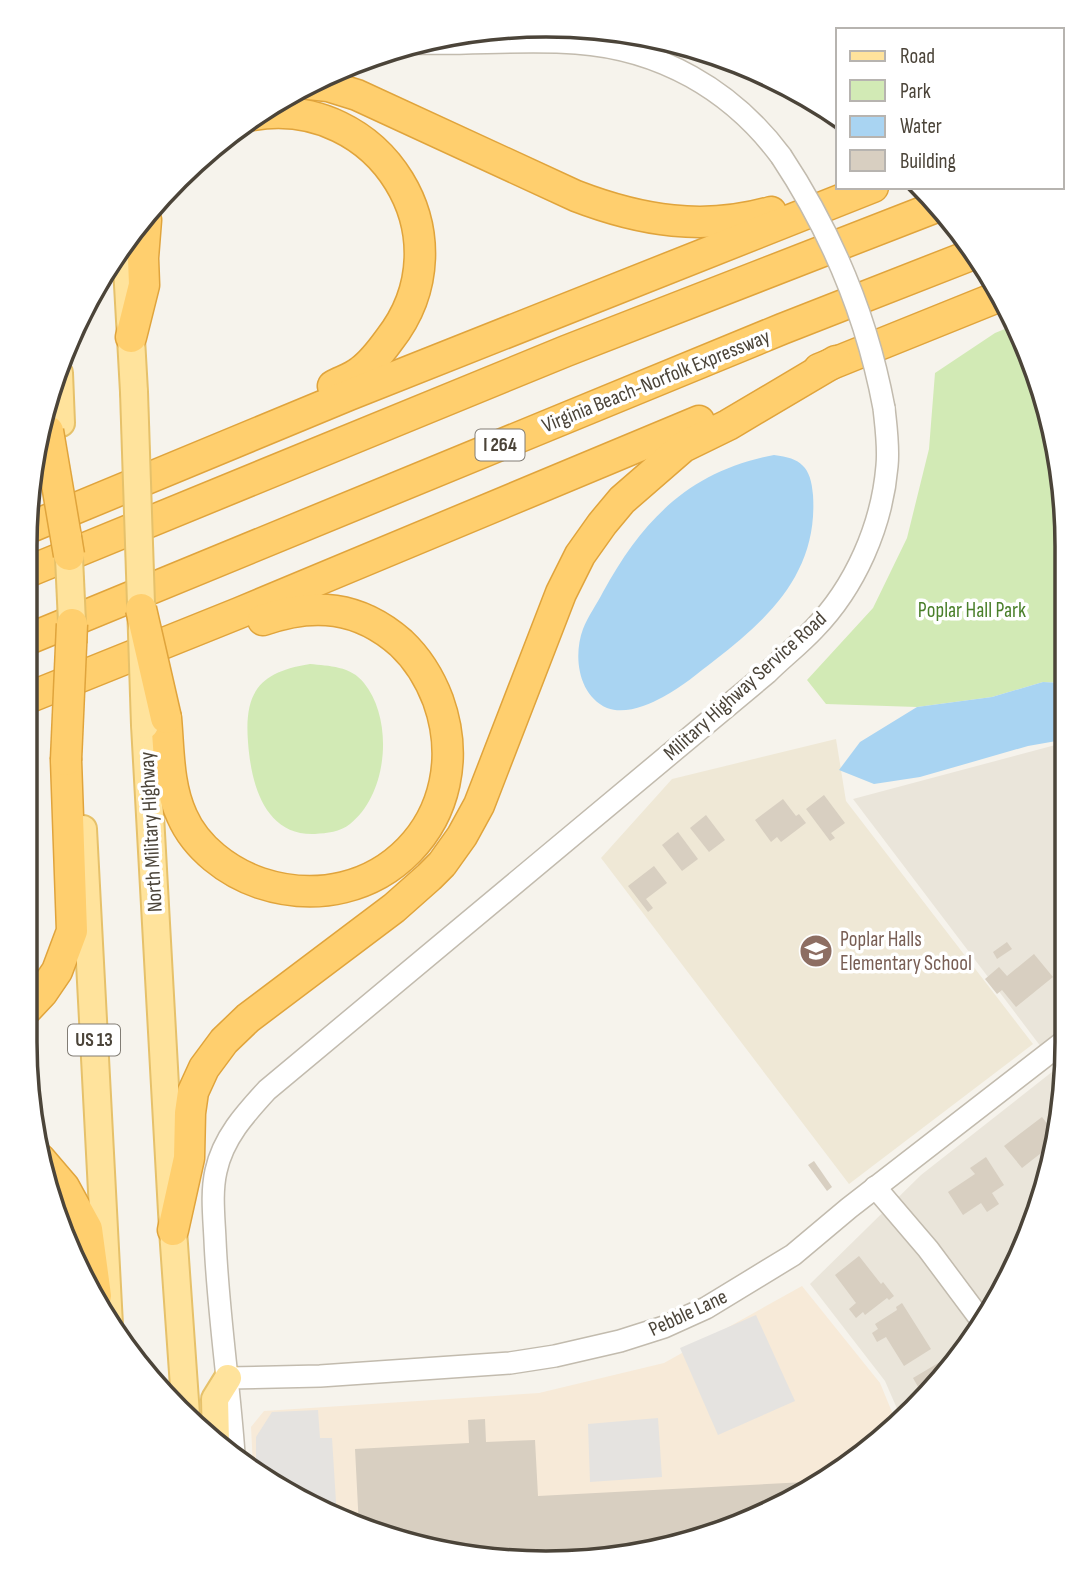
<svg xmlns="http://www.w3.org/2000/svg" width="1092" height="1588" font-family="'Sofia Sans Condensed',sans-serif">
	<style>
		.residential { fill: #eae5da }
		.commercial { fill: #f7ead8 }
		.education { fill: #efe8d6 }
		.green { fill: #d2eab5 }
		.parking { fill: #e5e3e0 }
		.water { fill: #a9d4f2 }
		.building { fill: #d8cfc1 }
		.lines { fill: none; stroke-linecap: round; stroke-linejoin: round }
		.minor-casing { stroke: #c2bbae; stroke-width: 24 }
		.major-casing { stroke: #e6c16a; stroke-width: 30 }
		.highway-casing { stroke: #e0a43c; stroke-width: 33 }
		.minor { stroke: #fff; stroke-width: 21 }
		.major { stroke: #ffe39c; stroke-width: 26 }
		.highway { stroke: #ffcf6e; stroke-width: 30 }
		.minor-bridge-casing { stroke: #c2bbae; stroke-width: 24; stroke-linecap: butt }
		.major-bridge-casing { stroke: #e6c16a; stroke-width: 30; stroke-linecap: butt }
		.highway-bridge-casing { stroke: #e0a43c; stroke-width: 33; stroke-linecap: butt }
		.minor-bridge { stroke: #fff; stroke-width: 21 }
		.major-bridge { stroke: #ffe39c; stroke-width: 26 }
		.highway-bridge { stroke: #ffcf6e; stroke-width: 30 }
		.labels { text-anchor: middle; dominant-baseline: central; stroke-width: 7; stroke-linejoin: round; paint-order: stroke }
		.shield { fill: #fff; stroke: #817c74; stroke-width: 2 }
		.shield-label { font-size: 19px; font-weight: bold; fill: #4b4439 }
		.street-label { font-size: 21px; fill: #4b4439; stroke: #fff }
		.park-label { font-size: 21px; fill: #4a7f2a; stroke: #fff }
		.education-label { font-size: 21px; fill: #785e54; stroke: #fff; text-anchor: start }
		.rim { fill: none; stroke: #4b4439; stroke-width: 3.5 }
	</style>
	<rect width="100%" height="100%" fill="#f6f3ec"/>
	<polygon class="residential" points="1063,743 1067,1042 1057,1144 1028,1242 979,1332 914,1411 902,1420 885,1381 810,1284 921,1175 1057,1068 853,799"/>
	<polygon class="commercial" points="802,1286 880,1383 897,1424 777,1510 647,1554 478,1559 346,1524 253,1466 251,1427 264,1411 539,1393 664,1363"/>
	<polygon class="education" points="836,739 846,801 1033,1044 849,1184 601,858 672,779"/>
	<g class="green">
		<polygon points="1017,324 1058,445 1062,683 1043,682 992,697 917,707 826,704 807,680 873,608 907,538 929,449 935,373 995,333"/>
		<path d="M 310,664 C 329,666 351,666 364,683 C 394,720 388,794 350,824 C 340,832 327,833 315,834 C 264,836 251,783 248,742 C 244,691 260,672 310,664 Z"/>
	</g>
	<g class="parking">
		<polygon points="772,78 838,114 838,133"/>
		<polygon points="756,1315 795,1401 718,1435 680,1348"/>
		<polygon points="318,1410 320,1438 332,1438 337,1518 256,1468 256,1437 272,1412"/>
		<polygon points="658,1418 662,1477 590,1482 588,1424"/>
	</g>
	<g class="water">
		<path d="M 774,455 C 801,458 811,467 813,495 C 818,571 771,617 715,660 C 698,673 682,687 663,697 C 648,705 625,715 607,708 C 578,695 573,656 583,629 C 588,616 597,604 603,592 C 643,519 690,471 774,455 Z"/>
		<polygon points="1043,682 1062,683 1062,740 1028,746 920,777 874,784 839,770 860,742 917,707 992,697"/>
	</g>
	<g class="building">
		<polygon points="824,795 845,823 831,833 835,838 830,841 806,809"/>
		<polygon points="783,799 796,816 799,814 806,823 781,842 777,837 771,842 755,820"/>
		<polygon points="706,815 725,840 709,852 690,828"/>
		<polygon points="678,832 698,859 682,871 662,845"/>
		<polygon points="654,866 667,883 646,899 653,908 648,912 628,886"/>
		<polygon points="1007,942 1012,949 997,959 993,952"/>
		<polygon points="1034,954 1053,977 1016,1007 1002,990 997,994 985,979 999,967 1007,976"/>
		<polygon points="1042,1117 1055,1134 1047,1141 1050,1146 1022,1168 1004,1146"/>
		<polygon points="986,1157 1004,1185 992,1193 999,1204 987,1212 981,1203 963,1215 948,1192 975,1174 970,1168"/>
		<polygon points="814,1161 832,1187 827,1191 808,1165"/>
		<polygon points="859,1256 881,1284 883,1282 894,1296 889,1300 887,1298 865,1315 863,1312 856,1318 849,1309 856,1303 835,1275"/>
		<polygon points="902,1303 931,1349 904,1366 886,1337 877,1342 872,1333 878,1329 875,1324 897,1310 896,1307"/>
		<polygon points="940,1362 946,1373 925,1399 913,1378"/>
		<polygon points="485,1419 486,1442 535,1440 538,1496 806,1482 807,1488 777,1510 647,1554 478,1559 359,1527 355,1449 469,1443 468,1420"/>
	</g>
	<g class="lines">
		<defs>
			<g id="minor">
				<path d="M 415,43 C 468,45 523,39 576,43 C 660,49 731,89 781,156"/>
				<polyline points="875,1187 928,1249 984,1324"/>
				<polyline points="228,1378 320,1376 510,1363 555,1356 620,1341 664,1327 706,1308 793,1255 849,1208 1067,1039"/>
				<path d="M 234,1454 C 229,1382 218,1312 215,1240 C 214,1217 211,1193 216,1171 C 223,1138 245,1114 267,1090 L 767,673 C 782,658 799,645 814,629 C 855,587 882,526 887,466 C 889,447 886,427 884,408"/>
			</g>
			<g id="major">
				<polyline points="126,249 134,392"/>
				<polyline points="59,373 61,423"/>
				<polyline points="145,725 173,1230 186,1415"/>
				<polyline points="83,829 109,1325"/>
				<polyline points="216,1443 215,1399 228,1378"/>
			</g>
			<g id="highway">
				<path d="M 309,84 L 328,86 L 357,95 L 576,196 C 641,221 704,231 771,212"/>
				<path d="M 253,115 C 380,94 470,237 389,340 C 381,351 372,363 361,371 C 353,378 342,381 333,386"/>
				<polyline points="131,337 144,285 143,258 146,220"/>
				<polyline points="819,369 1000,296"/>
				<polyline points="33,526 349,395 873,187"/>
				<polyline points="32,570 566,351 936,207"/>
				<polyline points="31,638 782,329 971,255"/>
				<polyline points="30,697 239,613 699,421"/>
				<path d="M 166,718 C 169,751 168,786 182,816 C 196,848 228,872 260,883 C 378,922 480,817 438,700 C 430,679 418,659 401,643 C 359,606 314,602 263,620"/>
				<polyline points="25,1011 42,993 57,971 72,931 66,760"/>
				<polyline points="40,1159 64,1187 87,1229 96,1296"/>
				<polyline points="173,1230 189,1158 190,1113 193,1092 204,1068 224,1041 248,1018 394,908 429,877 442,864 462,836 479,805 561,593 580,555 602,524 622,500 683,447 728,425 836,361"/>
			</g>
		</defs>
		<use href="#minor" class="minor-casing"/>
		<use href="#major" class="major-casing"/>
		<use href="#highway" class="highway-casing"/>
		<use href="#minor" class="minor"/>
		<use href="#major" class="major"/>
		<use href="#highway" class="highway"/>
		<defs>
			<path id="minor-bridge" d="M 781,156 C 832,233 867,317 884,408"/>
			<g id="major-bridge">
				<polyline points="134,392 145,725"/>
				<polyline points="68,536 73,644"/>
			</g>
			<g id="highway-bridge">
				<polyline points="48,431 69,555"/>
				<polyline points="141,609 166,718"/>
				<polyline points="66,760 72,624"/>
			</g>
		</defs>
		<use href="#minor-bridge" class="minor-bridge-casing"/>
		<use href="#major-bridge" class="major-bridge-casing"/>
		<use href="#highway-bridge" class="highway-bridge-casing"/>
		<use href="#minor-bridge" class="minor-bridge"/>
		<use href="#major-bridge" class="major-bridge"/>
		<use href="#highway-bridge" class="highway-bridge"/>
	</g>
	<defs>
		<symbol id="school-disc" viewBox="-11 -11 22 22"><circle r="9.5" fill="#8d6e63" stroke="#fff"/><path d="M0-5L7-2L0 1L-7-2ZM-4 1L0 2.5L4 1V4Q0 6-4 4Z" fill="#fff"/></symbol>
	</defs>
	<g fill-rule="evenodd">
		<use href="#school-disc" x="797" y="932" width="38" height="38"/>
	</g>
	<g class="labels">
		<g class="shield">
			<rect x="475.5" y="429.5" width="49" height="31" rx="5"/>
			<rect x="68" y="1024.5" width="52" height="31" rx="5"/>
		</g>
		<g class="shield-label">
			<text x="500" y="445">I 264</text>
			<text x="94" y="1040">US 13</text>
		</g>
		<g class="street-label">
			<text transform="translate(656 381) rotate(-22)">Virginia Beach-Norfolk Expressway</text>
			<text transform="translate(745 686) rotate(-42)">Military Highway Service Road</text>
			<text transform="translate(151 832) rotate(-93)">North Military Highway</text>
			<text transform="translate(688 1313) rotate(-25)">Pebble Lane</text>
		</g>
		<g class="park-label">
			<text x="972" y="610">Poplar Hall Park</text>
		</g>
		<g class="education-label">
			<text x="840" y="939">Poplar Halls<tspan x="840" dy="24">Elementary School</tspan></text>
		</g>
	</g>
	<path d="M0 0H1092V1588H0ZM546 37H546A509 509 0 0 1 1055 546V1042A509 509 0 0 1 546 1551H546A509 509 0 0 1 37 1042V546A509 509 0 0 1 546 37Z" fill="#fff" fill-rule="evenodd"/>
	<path class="rim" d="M546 37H546A509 509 0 0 1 1055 546V1042A509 509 0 0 1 546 1551H546A509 509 0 0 1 37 1042V546A509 509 0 0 1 546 37Z"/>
	<rect x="836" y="28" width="228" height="161" fill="#ffffff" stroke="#b7b4b0" stroke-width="2"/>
	<rect x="850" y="51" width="35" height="10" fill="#ffe39c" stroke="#b7b4b0" stroke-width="2"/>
	<text x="900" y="63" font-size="21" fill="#4b4439">Road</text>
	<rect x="850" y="80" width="35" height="21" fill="#d2eab5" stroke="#b7b4b0" stroke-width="2"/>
	<text x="900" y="98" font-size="21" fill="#4b4439">Park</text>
	<rect x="850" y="116" width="35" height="21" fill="#a9d4f2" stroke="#b7b4b0" stroke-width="2"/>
	<text x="900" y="133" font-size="21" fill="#4b4439">Water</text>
	<rect x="850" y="150" width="35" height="21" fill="#d8cfc1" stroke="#b7b4b0" stroke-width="2"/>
	<text x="900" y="168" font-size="21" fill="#4b4439">Building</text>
</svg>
